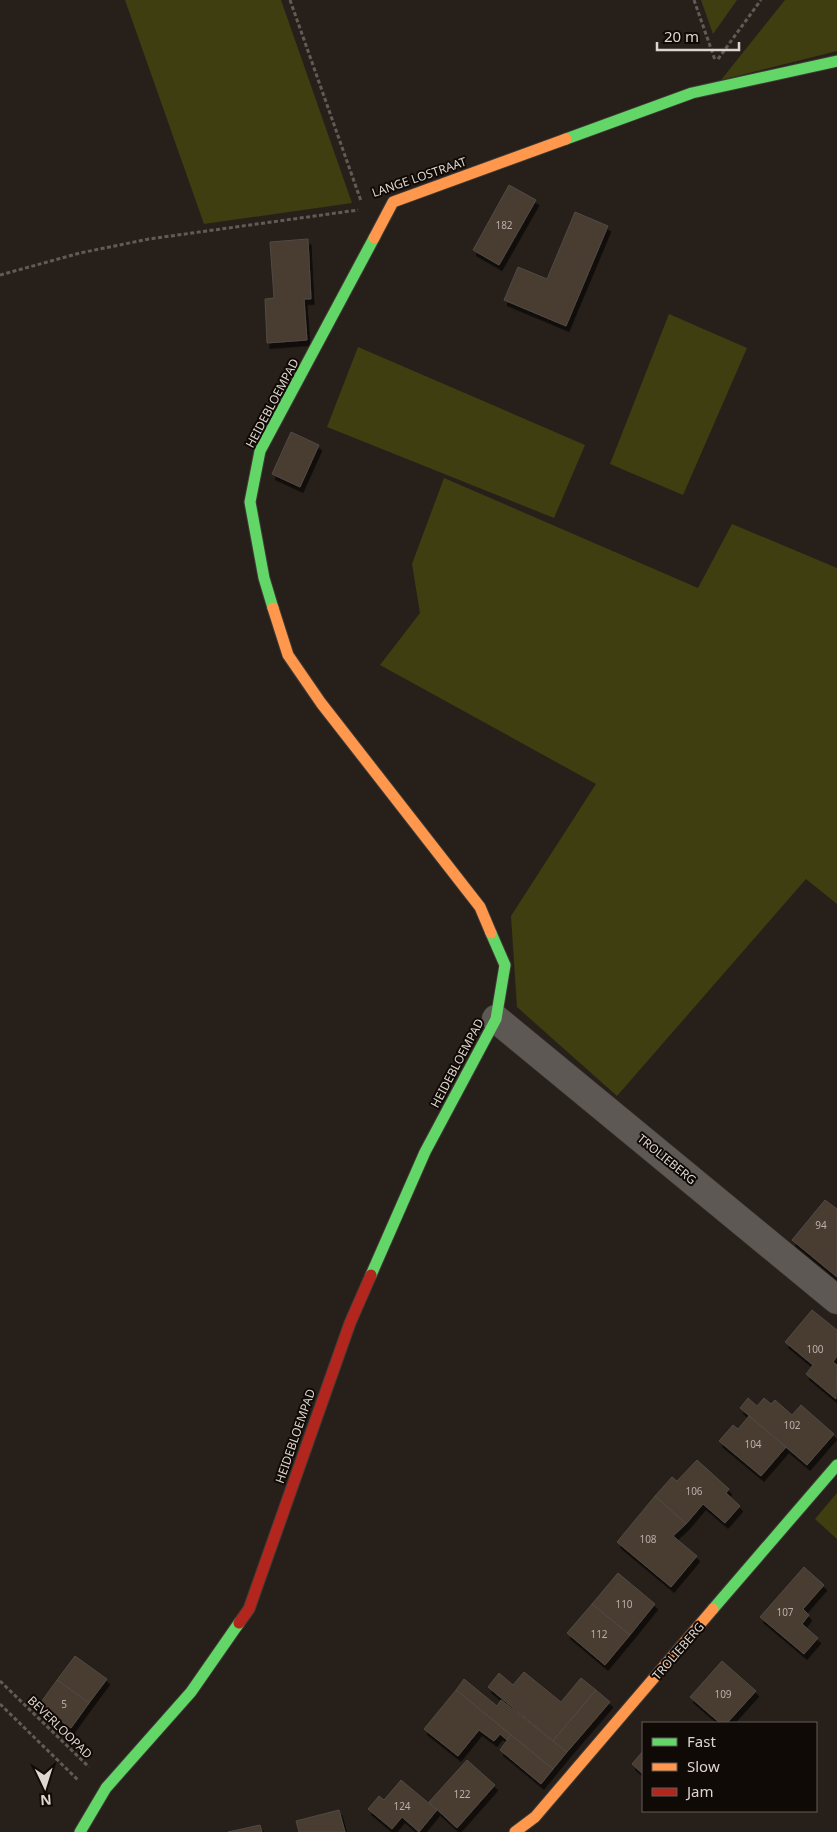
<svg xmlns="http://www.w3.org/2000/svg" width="837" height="1832" font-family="'Noto Sans',sans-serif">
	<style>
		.green { fill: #3e3e10 }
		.building { fill: #493c32; stroke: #514a45; filter: url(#shadow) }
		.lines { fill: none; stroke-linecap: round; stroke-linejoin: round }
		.street-casing { stroke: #403b36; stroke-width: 29 }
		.fast-casing { stroke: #403b36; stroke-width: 13 }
		.slow-casing { stroke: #403b36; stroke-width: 13 }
		.jam-casing { stroke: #403b36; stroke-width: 13 }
		.path { stroke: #605b56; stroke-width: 3; stroke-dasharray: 4 2.5; stroke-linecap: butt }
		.street { stroke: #5e5854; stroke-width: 28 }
		.fast { stroke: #63d668; stroke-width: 11 }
		.slow { stroke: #ff974d; stroke-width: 11 }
		.jam { stroke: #b3261e; stroke-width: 11 }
		.labels { text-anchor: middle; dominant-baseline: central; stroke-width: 4; stroke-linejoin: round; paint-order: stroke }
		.number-label { font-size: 10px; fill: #b9afa7 }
		.street-label { font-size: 12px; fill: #ded5ce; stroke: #100a07 }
	</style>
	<defs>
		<filter id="shadow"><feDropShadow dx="3" dy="5.5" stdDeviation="0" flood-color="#0009"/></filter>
	</defs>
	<rect width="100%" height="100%" fill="#27201a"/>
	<g class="green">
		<polygon points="125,0 281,0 352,203 204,224"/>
		<polygon points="701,0 737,0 713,34"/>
		<polygon points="785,0 837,0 837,51 721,80"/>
		<polygon points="669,314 747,348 683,495 610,464"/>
		<polygon points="358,347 585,445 554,518 327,427"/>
		<polygon points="444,478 698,588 732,524 837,568 837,904 806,879 617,1096 517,1007 511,916 596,784 380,665 420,613 412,564"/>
		<polygon points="837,1493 837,1539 815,1519"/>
	</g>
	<g class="building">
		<polygon points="509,185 536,200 499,265 473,250"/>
		<polygon points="575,212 608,226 566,326 504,300 518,267 547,279"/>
		<polygon points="308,239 311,299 304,299 307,340 267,343 265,299 274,298 270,242"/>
		<polygon points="291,432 319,445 300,487 272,474"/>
		<polygon points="825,1200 837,1209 837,1277 792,1240"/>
		<polygon points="812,1310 837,1330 837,1356 833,1362 837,1365 836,1399 806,1374 813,1365 785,1342"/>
		<polygon points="748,1398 757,1406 764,1398 771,1404 775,1400 792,1415 801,1405 834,1434 807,1465 740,1408"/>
		<polygon points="749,1416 786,1447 761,1476 719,1441 733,1425 738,1429"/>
		<polygon points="697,1460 729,1489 726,1493 740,1506 725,1523 703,1504 686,1524 655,1496 672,1477 677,1481"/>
		<polygon points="655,1496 686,1524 673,1536 697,1556 671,1587 617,1542"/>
		<polygon points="804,1567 824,1585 803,1609 809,1615 802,1624 818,1638 804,1654 760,1617"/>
		<polygon points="618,1573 655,1604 630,1635 592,1604"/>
		<polygon points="592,1604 630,1635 605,1665 567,1633"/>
		<polygon points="75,1656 107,1679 89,1703 57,1680"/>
		<polygon points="722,1661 756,1691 727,1723 720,1723 690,1697"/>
		<polygon points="524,1672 561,1702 581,1678 596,1690 553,1741 488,1687 499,1673 513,1685"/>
		<polygon points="464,1679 497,1706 501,1700 567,1752 553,1769 456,1690"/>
		<polygon points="57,1680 89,1703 71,1728 39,1705"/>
		<polygon points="456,1690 511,1735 507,1740 500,1734 494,1741 479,1730 458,1756 424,1729"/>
		<polygon points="596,1690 610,1702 567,1752 553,1741"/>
		<polygon points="511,1735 553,1769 541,1784 500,1750"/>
		<polygon points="643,1751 643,1774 632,1764"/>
		<polygon points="467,1760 495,1785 457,1828 429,1802"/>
		<polygon points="401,1780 437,1810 419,1832 402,1817 392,1829 368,1809 379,1796 384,1800"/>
		<polygon points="339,1810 345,1832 299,1832 296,1821"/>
		<polygon points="260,1825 262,1832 228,1832"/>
	</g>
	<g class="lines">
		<defs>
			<polyline id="street" points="496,1019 837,1300"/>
			<g id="fast">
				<polyline points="566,139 692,93 837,61"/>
				<polyline points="273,608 264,578 250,502 260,451 374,238"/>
				<polyline points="371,1275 425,1152 496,1019 505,965 491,933"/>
				<polyline points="713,1609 837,1465"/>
				<polyline points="80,1832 106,1788 191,1692 239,1623"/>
			</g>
			<g id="slow">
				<polyline points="374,238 393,202 566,139"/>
				<polyline points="273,608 288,655 321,703 480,907 491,933"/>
				<polyline points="515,1832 535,1817 713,1609"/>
			</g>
			<polyline id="jam" points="239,1623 249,1609 350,1323 371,1275"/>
		</defs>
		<use href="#street" class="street-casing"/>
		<use href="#fast" class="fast-casing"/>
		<use href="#slow" class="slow-casing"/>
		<use href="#jam" class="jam-casing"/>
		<g class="path">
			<polyline points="290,0 361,201"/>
			<polyline points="694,0 715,60"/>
			<polyline points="718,59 761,0"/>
			<polyline points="0,275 80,253 149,239 358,210"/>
			<polyline points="0,1681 89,1767"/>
			<polyline points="0,1704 78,1780"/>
		</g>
		<use href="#street" class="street"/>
		<use href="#fast" class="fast"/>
		<use href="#slow" class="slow"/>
		<use href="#jam" class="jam"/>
	</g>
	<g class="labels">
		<g class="number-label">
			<text x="504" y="225">182</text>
			<text x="821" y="1225">94</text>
			<text x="815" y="1349">100</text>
			<text x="792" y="1425">102</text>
			<text x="753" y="1444">104</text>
			<text x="694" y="1491">106</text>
			<text x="648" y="1539">108</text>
			<text x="624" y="1604">110</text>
			<text x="785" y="1612">107</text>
			<text x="599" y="1634">112</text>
			<text x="723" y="1694">109</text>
			<text x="64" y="1704">5</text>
			<text x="462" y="1794">122</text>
			<text x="402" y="1806">124</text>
		</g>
		<g class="street-label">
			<text transform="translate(419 177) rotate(-19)">LANGE LOSTRAAT</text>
			<text transform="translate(272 403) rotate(-62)">HEIDEBLOEMPAD</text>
			<text transform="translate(457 1063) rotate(-62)">HEIDEBLOEMPAD</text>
			<text transform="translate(667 1159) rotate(39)">TROLIEBERG</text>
			<text transform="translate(295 1436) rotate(-71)">HEIDEBLOEMPAD</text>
			<text transform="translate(678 1651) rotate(-49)">TROLIEBERG</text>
			<text transform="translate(60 1727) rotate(44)">BEVERLOOPAD</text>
		</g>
	</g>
	<rect x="642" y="1722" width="175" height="90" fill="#100a07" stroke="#625b57"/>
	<rect x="652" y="1738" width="25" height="8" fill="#63d668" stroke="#625b57"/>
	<text x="687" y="1747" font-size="15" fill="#ded5ce">Fast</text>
	<rect x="652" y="1763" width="25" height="8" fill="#ff974d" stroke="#625b57"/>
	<text x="687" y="1772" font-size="15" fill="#ded5ce">Slow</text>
	<rect x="652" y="1788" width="25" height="8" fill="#b3261e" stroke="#625b57"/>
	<text x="687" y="1797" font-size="15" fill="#ded5ce">Jam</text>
	<g transform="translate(45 1787) rotate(176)" stroke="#100a07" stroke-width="4" paint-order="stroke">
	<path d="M0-4L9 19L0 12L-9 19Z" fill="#ded5ce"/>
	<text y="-8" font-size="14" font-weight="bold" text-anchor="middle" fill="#ded5ce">N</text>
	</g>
	<path d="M657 42v8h82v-8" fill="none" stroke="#ded5ce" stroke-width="2.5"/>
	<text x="664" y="42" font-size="15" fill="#ded5ce" stroke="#100a07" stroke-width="4" paint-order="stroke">20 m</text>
</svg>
